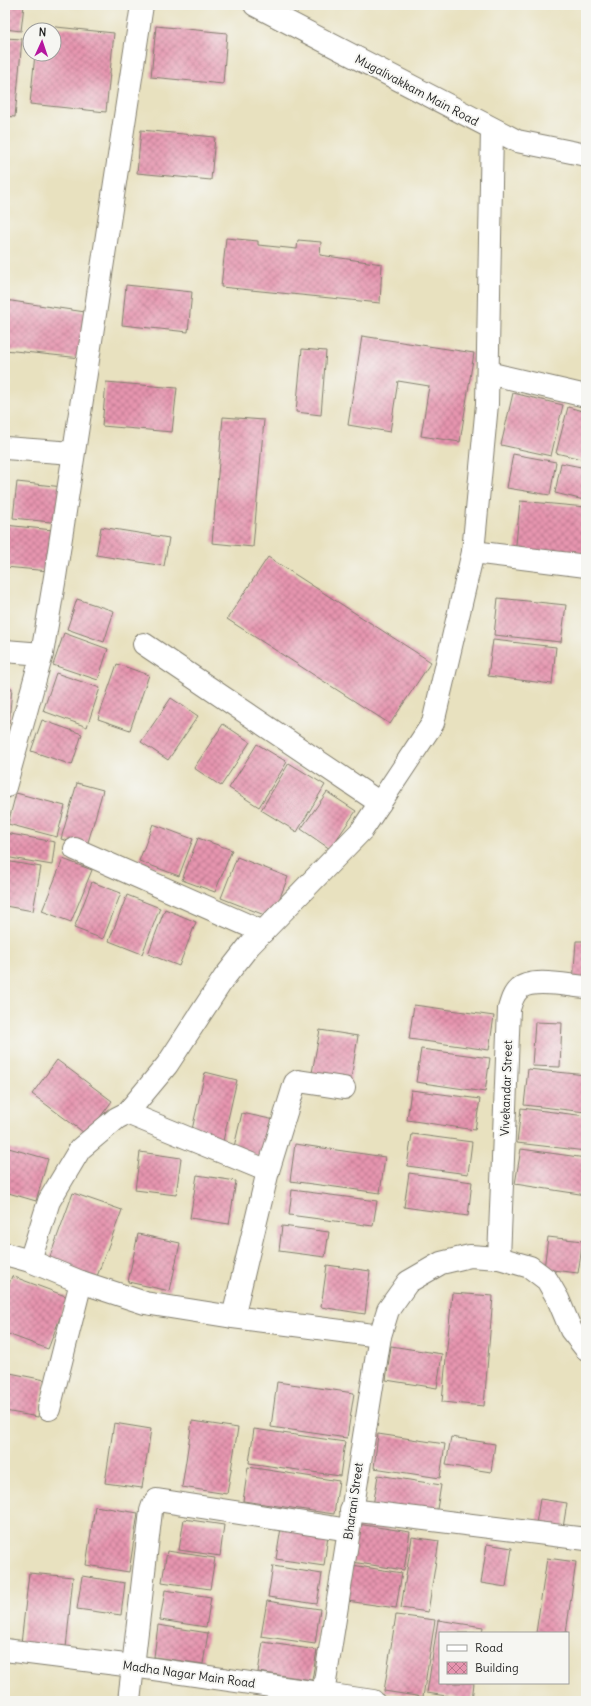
<svg xmlns="http://www.w3.org/2000/svg" width="591" height="1706" font-family="Delius,sans-serif">
	<style>
		.building { fill: url(#building-cross-hatch) }
		.lines { fill: none; stroke-linecap: round; stroke-linejoin: round }
		.minor-casing { stroke: #827e6e; stroke-width: 24 }
		.tertiary-casing { stroke: #827e6e; stroke-width: 24 }
		.minor { stroke: #fff; stroke-width: 22 }
		.tertiary { stroke: #fff; stroke-width: 22 }
		.labels { text-anchor: middle; dominant-baseline: central; stroke-width: 4; stroke-linejoin: round; paint-order: stroke }
		.street-label { font-size: 12px; fill: #1c1c1c; stroke: #f6f6f2 }
	</style>
	<defs>
		<pattern id="building-cross-hatch" width="8" height="8" patternUnits="userSpaceOnUse"><rect width="8" height="8" fill="#e694af"/><path d="M0 0l8 8M0 8l8-8" fill="none" stroke="#ba788e"/></pattern>
	</defs>
	<rect width="100%" height="100%" fill="#f6f6f2"/>
	<filter id="ink" filterUnits="userSpaceOnUse"><feTurbulence type="fractalNoise" baseFrequency=".025" numOctaves="2"/><feDisplacementMap in="SourceGraphic" scale="8" xChannelSelector="R" yChannelSelector="G"/><feConvolveMatrix kernelMatrix="1 2 1 2 8 2 1 2 1" color-interpolation-filters="sRGB"/></filter>
	<filter id="wash" filterUnits="userSpaceOnUse"><feTurbulence type="fractalNoise" baseFrequency=".012" numOctaves="4" result="noise"/><feDisplacementMap in="SourceGraphic" scale="16" xChannelSelector="R" yChannelSelector="G"/><feGaussianBlur stdDeviation="0.9" result="paint"/><feColorMatrix in="noise" values="0 0 0 0 0 0 0 0 0 0 0 0 0 0 0 0 0 1.4 0 .05"/><feComposite in="paint" operator="in"/></filter>
	<g filter="url(#wash)">
		<rect width="100%" height="100%" fill="#e8e1bf"/>
		<g id="blocks">
			<g class="building">
				<polygon points="5,5 24,5 21,31 5,29"/>
				<polygon points="37,25 114,33 106,112 30,104 35,54 54,54 54,30 37,30"/>
				<polygon points="156,26 227,33 223,84 151,77"/>
				<polygon points="5,38 22,39 15,117 5,116"/>
				<polygon points="141,130 215,137 211,180 137,173"/>
				<polygon points="226,238 258,241 258,245 297,249 298,240 321,242 320,255 382,264 380,303 221,287"/>
				<polygon points="126,285 192,292 188,332 122,325"/>
				<polygon points="5,300 85,312 81,358 5,350"/>
				<polygon points="362,336 474,353 460,442 421,436 429,386 398,381 390,432 348,425"/>
				<polygon points="302,349 326,351 321,415 296,412"/>
				<polygon points="106,382 177,388 172,432 102,426"/>
				<polygon points="513,393 563,405 551,456 501,445"/>
				<polygon points="568,407 586,412 586,460 556,453"/>
				<polygon points="223,417 264,420 253,547 212,543"/>
				<polygon points="513,454 556,462 550,495 507,488"/>
				<polygon points="561,463 586,468 584,500 555,493"/>
				<polygon points="17,482 63,487 60,523 13,518"/>
				<polygon points="520,501 586,507 586,562 515,555"/>
				<polygon points="5,525 53,530 49,571 5,567"/>
				<polygon points="101,527 169,538 164,566 96,555"/>
				<polygon points="268,557 431,662 390,724 227,619"/>
				<polygon points="498,598 566,605 561,642 494,635"/>
				<polygon points="77,599 114,611 104,642 67,629"/>
				<polygon points="64,633 108,649 98,680 53,665"/>
				<polygon points="493,640 556,647 552,684 488,676"/>
				<polygon points="117,664 149,675 130,730 98,719"/>
				<polygon points="56,673 100,688 87,727 43,711"/>
				<polygon points="5,687 12,688 9,723 5,722"/>
				<polygon points="171,698 198,716 168,760 141,742"/>
				<polygon points="42,720 82,734 72,765 31,751"/>
				<polygon points="223,724 250,742 221,786 194,768"/>
				<polygon points="257,744 287,762 259,807 229,788"/>
				<polygon points="289,763 325,785 297,832 261,810"/>
				<polygon points="77,783 103,790 87,846 61,839"/>
				<polygon points="327,792 356,811 330,849 301,829"/>
				<polygon points="16,793 65,806 57,837 8,824"/>
				<polygon points="153,824 193,839 179,876 139,861"/>
				<polygon points="5,833 55,842 52,865 5,857"/>
				<polygon points="198,838 232,850 215,892 182,880"/>
				<polygon points="237,857 288,877 272,918 221,898"/>
				<polygon points="63,859 92,870 71,922 42,911"/>
				<polygon points="5,861 41,867 33,911 5,906"/>
				<polygon points="92,882 121,893 103,939 74,928"/>
				<polygon points="127,895 160,908 142,954 109,941"/>
				<polygon points="165,909 196,922 179,966 148,954"/>
				<polygon points="576,941 586,941 586,984 573,983"/>
				<polygon points="414,1005 494,1016 489,1050 409,1039"/>
				<polygon points="535,1022 562,1023 560,1067 532,1066"/>
				<polygon points="320,1030 358,1036 350,1085 311,1078"/>
				<polygon points="421,1049 490,1058 485,1092 416,1082"/>
				<polygon points="57,1060 112,1101 87,1135 32,1094"/>
				<polygon points="528,1069 586,1075 586,1112 524,1105"/>
				<polygon points="205,1072 237,1080 223,1141 191,1134"/>
				<polygon points="411,1090 480,1099 475,1130 407,1120"/>
				<polygon points="521,1108 586,1116 586,1151 517,1143"/>
				<polygon points="242,1113 275,1120 267,1159 233,1151"/>
				<polygon points="412,1134 472,1142 468,1174 407,1166"/>
				<polygon points="295,1144 385,1157 380,1193 290,1181"/>
				<polygon points="5,1147 48,1159 36,1201 5,1192"/>
				<polygon points="521,1149 586,1158 586,1195 515,1184"/>
				<polygon points="140,1152 181,1158 176,1195 135,1190"/>
				<polygon points="409,1173 472,1182 468,1216 404,1207"/>
				<polygon points="197,1175 236,1181 229,1224 190,1218"/>
				<polygon points="292,1190 377,1201 373,1226 289,1215"/>
				<polygon points="73,1193 122,1210 96,1279 48,1262"/>
				<polygon points="282,1226 329,1232 325,1257 279,1251"/>
				<polygon points="138,1234 180,1243 170,1291 128,1282"/>
				<polygon points="548,1237 583,1241 578,1273 544,1269"/>
				<polygon points="327,1265 370,1271 365,1314 321,1307"/>
				<polygon points="12,1276 68,1297 48,1349 5,1333 5,1294"/>
				<polygon points="452,1293 493,1296 484,1406 442,1402"/>
				<polygon points="391,1346 442,1354 437,1388 386,1380"/>
				<polygon points="5,1372 45,1380 38,1417 5,1411"/>
				<polygon points="277,1382 354,1393 347,1438 271,1427"/>
				<polygon points="192,1421 238,1428 227,1494 182,1487"/>
				<polygon points="114,1423 151,1429 142,1488 105,1483"/>
				<polygon points="254,1429 345,1442 340,1476 249,1463"/>
				<polygon points="378,1434 445,1444 440,1478 374,1468"/>
				<polygon points="451,1437 495,1444 491,1472 446,1465"/>
				<polygon points="248,1467 339,1481 334,1514 243,1501"/>
				<polygon points="378,1475 441,1485 436,1515 373,1506"/>
				<polygon points="540,1499 567,1503 562,1534 535,1530"/>
				<polygon points="95,1506 138,1513 129,1572 86,1565"/>
				<polygon points="184,1519 224,1525 220,1556 179,1550"/>
				<polygon points="357,1524 410,1532 404,1570 352,1562"/>
				<polygon points="281,1528 328,1535 324,1566 276,1559"/>
				<polygon points="412,1537 439,1541 428,1612 401,1608"/>
				<polygon points="487,1544 512,1548 506,1587 481,1583"/>
				<polygon points="167,1551 215,1558 210,1589 162,1582"/>
				<polygon points="547,1558 576,1562 566,1633 536,1633"/>
				<polygon points="352,1565 402,1573 396,1608 347,1601"/>
				<polygon points="273,1566 322,1574 317,1604 268,1597"/>
				<polygon points="29,1573 73,1577 66,1648 21,1644"/>
				<polygon points="82,1576 125,1583 121,1615 77,1609"/>
				<polygon points="165,1590 211,1597 206,1627 160,1620"/>
				<polygon points="267,1601 320,1609 315,1644 261,1636"/>
				<polygon points="396,1615 435,1620 423,1697 384,1691"/>
				<polygon points="438,1620 483,1627 482,1633 440,1633 440,1683 474,1683 472,1700 427,1693"/>
				<polygon points="158,1625 208,1633 203,1664 154,1657"/>
				<polygon points="263,1642 317,1650 312,1680 258,1672"/>
			</g>
		</g>
	</g>
	<g filter="url(#ink)">
		<use href="#blocks" fill-opacity="0" stroke="#827e6e" stroke-width="1"/>
		<g class="lines">
			<defs>
				<g id="minor">
					<polyline points="488,373 586,396"/>
					<polyline points="5,448 73,453"/>
					<polyline points="473,552 586,566"/>
					<polyline points="144,644 380,803"/>
					<polyline points="5,651 42,654 55,577 142,5"/>
					<polyline points="5,787 42,654"/>
					<polyline points="75,849 263,932"/>
					<polyline points="127,1113 268,1171"/>
					<polyline points="5,1254 30,1261 49,1201 80,1149 117,1118 127,1113 167,1065 224,978 249,946 362,830 433,723 473,552 487,404 492,129"/>
					<path d="M 499,1258 L 509,1009 C 511,1002 513,994 519,989 C 532,977 569,986 586,987"/>
					<polyline points="30,1261 81,1282 145,1303 233,1317 380,1336"/>
					<polyline points="233,1317 268,1171 295,1083 298,1081 344,1088"/>
					<polyline points="49,1409 81,1282"/>
					<polyline points="351,1510 586,1539"/>
					<polyline points="323,1694 380,1336 388,1310 408,1282 441,1263 470,1256 499,1258 530,1267 547,1280 558,1299 571,1330 586,1349"/>
					<polyline points="129,1701 151,1511 153,1505 157,1500 349,1530"/>
				</g>
				<g id="tertiary">
					<polyline points="255,5 517,141 586,155"/>
					<polyline points="5,1650 133,1666 373,1701"/>
				</g>
			</defs>
			<use href="#minor" class="minor-casing"/>
			<use href="#tertiary" class="tertiary-casing"/>
			<use href="#minor" class="minor"/>
			<use href="#tertiary" class="tertiary"/>
		</g>
	</g>
	<g class="labels">
		<g class="street-label">
			<text transform="translate(417 90) rotate(28)">Mugalivakkam Main Road</text>
			<text transform="translate(506 1088) rotate(-88)">Vivekandar Street</text>
			<text transform="translate(353 1501) rotate(-82)">Bharani Street</text>
			<text transform="translate(189 1674) rotate(8)">Madha Nagar Main Road</text>
		</g>
	</g>
	<rect width="591" height="1706" fill="none" stroke="#f6f6f2" stroke-width="20"/>
	<rect x="439" y="1632" width="130" height="52" fill="#f6f6f2" stroke="#9f9f9c"/>
	<rect x="447" y="1645" width="20" height="6" fill="#ffffff" stroke="#9f9f9c"/>
	<text x="475" y="1652" font-size="12" fill="#1c1c1c">Road</text>
	<rect x="447" y="1662" width="20" height="12" fill="url(#building-cross-hatch)" stroke="#9f9f9c"/>
	<text x="475" y="1672" font-size="12" fill="#1c1c1c">Building</text>
	<g transform="translate(42 42) rotate(3)"><circle r="19" fill="#f6f6f2" stroke="#9f9f9c"/>
	<path d="M0-3L7 15L0 10L-7 15Z" fill="#b5179e"/>
	<text y="-6" font-size="11" font-weight="bold" text-anchor="middle" fill="#1c1c1c">N</text>
	</g>
</svg>
